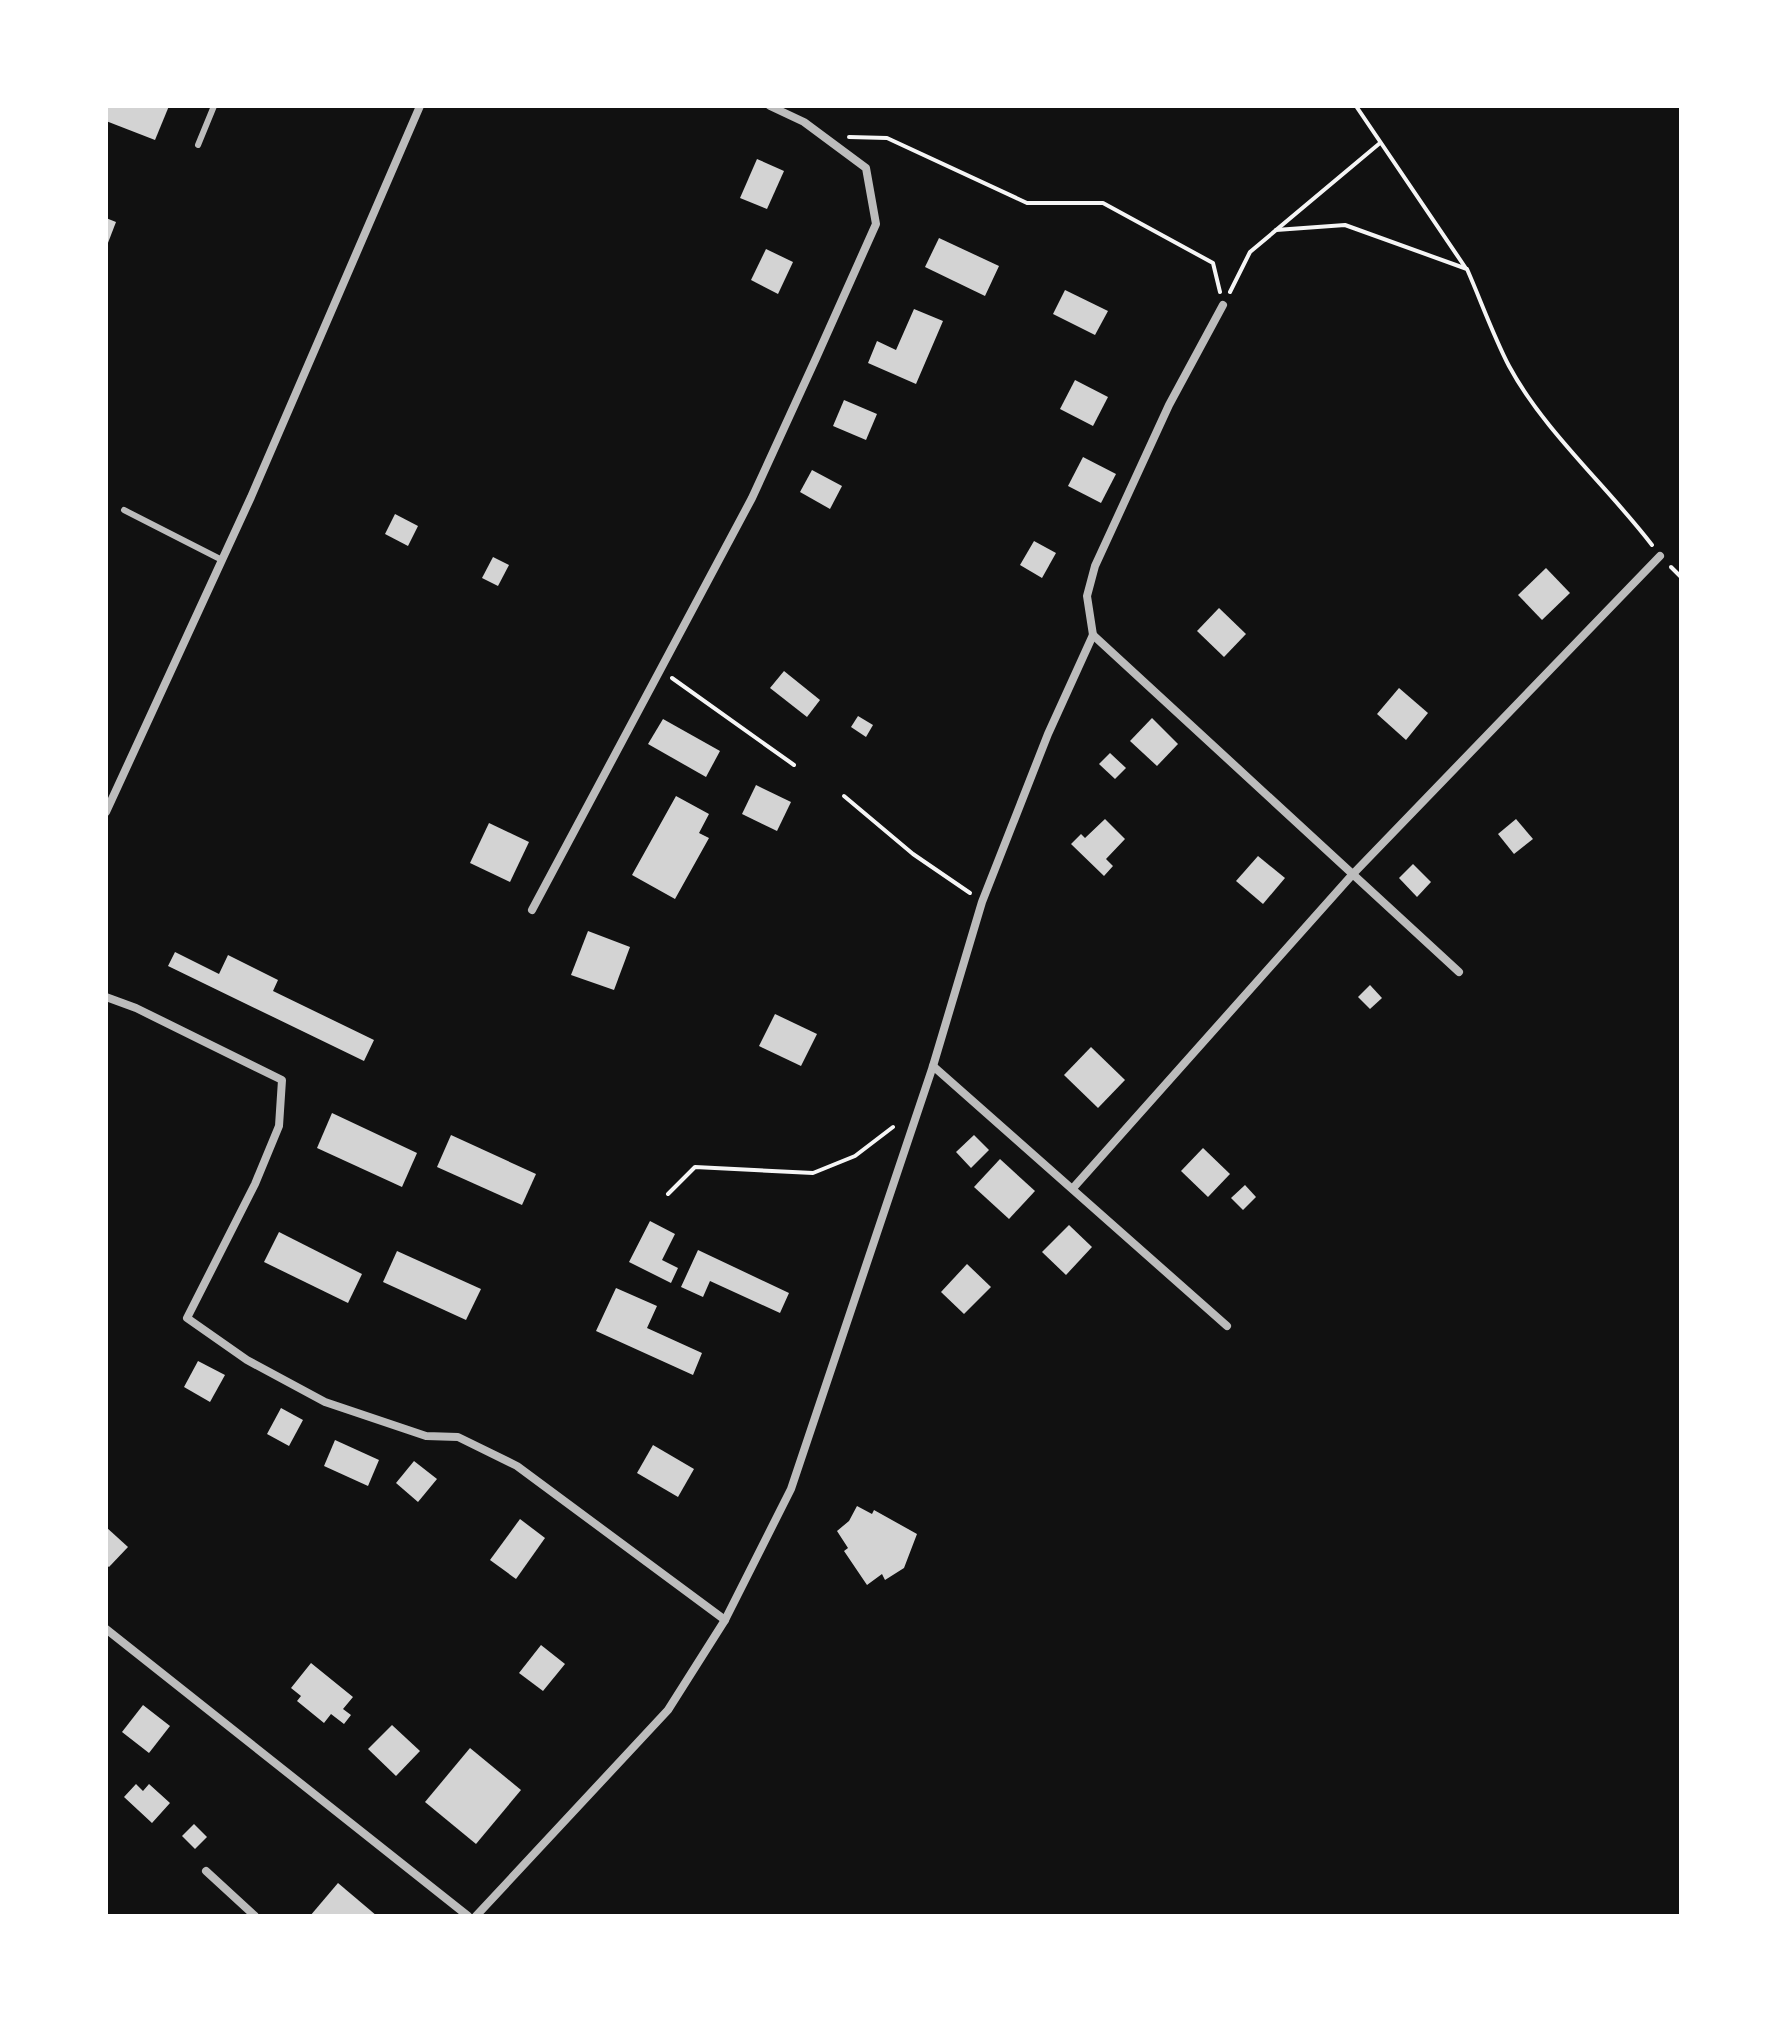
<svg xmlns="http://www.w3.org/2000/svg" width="1787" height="2022" font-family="Barlow,sans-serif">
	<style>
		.building { fill: #d3d3d3 }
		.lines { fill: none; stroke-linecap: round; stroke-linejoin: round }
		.path { stroke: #f5f5f5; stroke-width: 4 }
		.service { stroke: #bcbcbc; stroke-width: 6 }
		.minor { stroke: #bcbcbc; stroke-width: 8 }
	</style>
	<rect width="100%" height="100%" fill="#111"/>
	<g class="building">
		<polygon points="106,106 169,106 155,140 106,121"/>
		<polygon points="757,159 784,171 767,209 740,198"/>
		<polygon points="106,218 116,222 106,248"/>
		<polygon points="939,238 999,266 985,296 925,267"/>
		<polygon points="766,249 793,262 778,294 751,280"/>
		<polygon points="1065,290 1108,311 1095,335 1053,314"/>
		<polygon points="914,309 943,321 916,384 868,363 877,341 896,350"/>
		<polygon points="1075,380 1108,397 1093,426 1060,409"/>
		<polygon points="844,400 877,414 866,440 833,426"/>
		<polygon points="1083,457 1116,474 1101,503 1068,486"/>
		<polygon points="812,470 842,486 830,509 800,492"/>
		<polygon points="395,514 418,526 408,546 385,534"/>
		<polygon points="1034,541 1056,553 1042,578 1020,565"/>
		<polygon points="493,557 509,565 498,586 482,578"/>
		<polygon points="1546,568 1570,593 1542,620 1518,595"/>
		<polygon points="1219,608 1246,634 1224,657 1197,631"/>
		<polygon points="784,671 820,700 807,717 770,688"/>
		<polygon points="1399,688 1428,713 1406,740 1377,714"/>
		<polygon points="858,716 873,725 866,737 851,727"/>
		<polygon points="1152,718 1178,744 1157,766 1130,741"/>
		<polygon points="663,719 720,751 706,777 648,744"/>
		<polygon points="1110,753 1126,768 1115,779 1099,764"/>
		<polygon points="756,785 791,802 777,831 742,814"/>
		<polygon points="676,796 709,814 699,833 709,838 675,899 632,875"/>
		<polygon points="1105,819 1125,839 1106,859 1113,866 1104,876 1071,844 1081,834 1085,838"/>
		<polygon points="1516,819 1533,839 1514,854 1498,834"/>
		<polygon points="489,823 529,842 510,882 470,863"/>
		<polygon points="1258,856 1285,878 1263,904 1236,881"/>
		<polygon points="1413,864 1431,882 1417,897 1399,878"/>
		<polygon points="588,931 630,947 614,990 571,975"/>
		<polygon points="175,952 219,974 228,955 278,980 273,991 374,1040 364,1061 168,966"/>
		<polygon points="1370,985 1382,998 1370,1009 1358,997"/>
		<polygon points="775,1014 817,1034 801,1066 759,1046"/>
		<polygon points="1091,1047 1125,1080 1098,1108 1064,1075"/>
		<polygon points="332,1113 417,1153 402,1187 317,1148"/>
		<polygon points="451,1135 536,1174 522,1205 437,1167"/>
		<polygon points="974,1135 989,1150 971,1168 956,1152"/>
		<polygon points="1203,1148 1230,1174 1208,1197 1181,1171"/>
		<polygon points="1000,1159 1035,1191 1009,1219 974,1187"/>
		<polygon points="1245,1185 1256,1197 1243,1210 1231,1198"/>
		<polygon points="650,1221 675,1234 662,1260 678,1268 671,1283 629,1262"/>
		<polygon points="1069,1225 1092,1247 1066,1275 1042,1252"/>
		<polygon points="279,1232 362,1274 348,1303 264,1262"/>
		<polygon points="698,1250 789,1293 780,1313 710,1281 703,1297 681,1287"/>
		<polygon points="397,1251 481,1289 466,1320 383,1282"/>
		<polygon points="967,1264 991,1287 964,1314 941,1292"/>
		<polygon points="616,1288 657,1306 647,1328 702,1353 693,1375 596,1331"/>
		<polygon points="198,1361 225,1375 210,1402 184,1387"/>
		<polygon points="281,1408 303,1420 289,1446 267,1434"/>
		<polygon points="335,1440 379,1460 368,1486 324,1466"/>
		<polygon points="653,1445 694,1469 678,1497 637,1473"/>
		<polygon points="414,1461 437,1479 418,1502 396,1483"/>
		<polygon points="857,1506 872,1514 874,1510 917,1534 904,1568 885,1580 882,1574 867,1585 844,1551 848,1548 837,1531 849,1521"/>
		<polygon points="520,1519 545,1538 516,1579 490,1560"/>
		<polygon points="106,1527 128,1547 109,1567 106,1565"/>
		<polygon points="541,1645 565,1664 543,1691 519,1673"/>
		<polygon points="311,1663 353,1697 343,1709 351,1715 344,1724 331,1714 324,1723 297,1701 301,1696 291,1688"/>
		<polygon points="143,1705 170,1726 149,1753 122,1732"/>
		<polygon points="392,1725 420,1751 396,1776 368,1749"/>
		<polygon points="470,1748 521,1790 476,1844 425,1802"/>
		<polygon points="136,1784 143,1791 149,1784 170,1803 152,1823 124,1797"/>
		<polygon points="194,1824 207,1837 195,1849 182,1836"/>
		<polygon points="338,1883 377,1916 310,1916"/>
	</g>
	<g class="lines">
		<g class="path">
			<polyline points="1356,106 1465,267"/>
			<polyline points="849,137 887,138 1027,203 1103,203 1213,263 1220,292"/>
			<path d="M 1276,230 L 1345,225 L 1467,269 C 1481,301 1493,335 1509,366 C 1544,431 1607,486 1652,545"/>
			<polyline points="1230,292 1250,252 1380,143"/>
			<polyline points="1671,567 1681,577"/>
			<polyline points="672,678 794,765"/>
			<polyline points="844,796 913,854 970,893"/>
			<polyline points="668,1194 695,1167 813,1173 855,1156 893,1127"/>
		</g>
		<g class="service">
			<polyline points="198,145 214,106"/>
			<polyline points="124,510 222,560"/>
		</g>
		<g class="minor">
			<polyline points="1093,635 1459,972"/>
			<polyline points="106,812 251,497 420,106"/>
			<polyline points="532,910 752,498 817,356 876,224 866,168 804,122 770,106"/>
			<polyline points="106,997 136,1008 282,1080 279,1126 255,1184 187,1318 247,1360 325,1402 426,1436 458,1437 517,1466 725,1620"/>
			<polyline points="933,1066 1227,1326"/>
			<polyline points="1074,1187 1352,875 1660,556"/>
			<polyline points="106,1629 468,1916"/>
			<polyline points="206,1871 255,1916"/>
			<polyline points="476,1916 668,1710 725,1620 791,1489 933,1066 982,902 1048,734 1093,635 1087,596 1095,566 1169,405 1223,305"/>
		</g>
	</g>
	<rect width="1787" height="2022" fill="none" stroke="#ffffff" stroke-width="216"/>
</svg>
